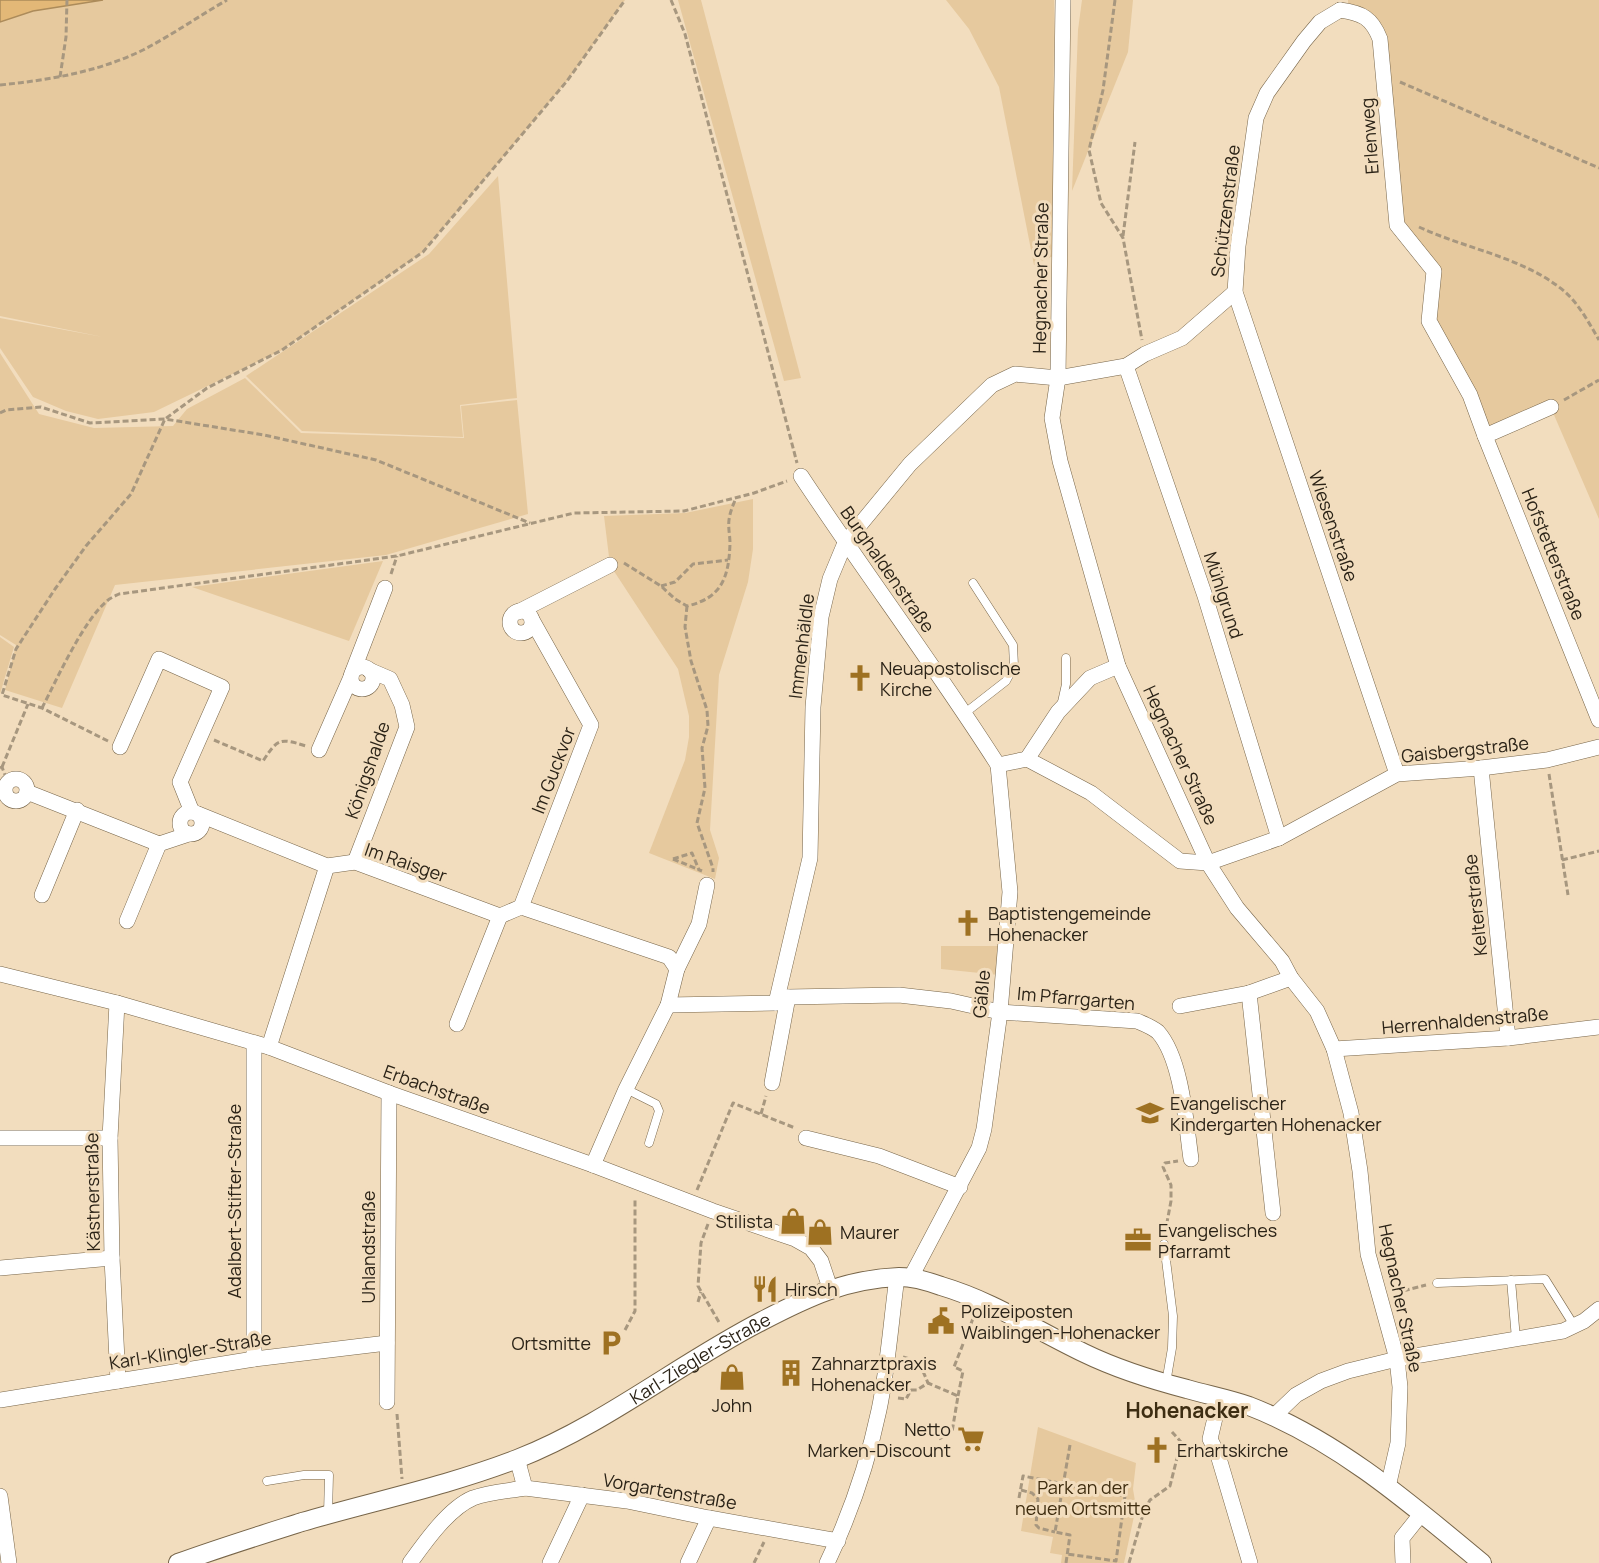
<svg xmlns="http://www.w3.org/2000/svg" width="1599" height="1563" font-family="Manrope,sans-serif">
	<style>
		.green { fill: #e6c99e }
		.water { fill: #e3b877; stroke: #ac8b5a; stroke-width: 1.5 }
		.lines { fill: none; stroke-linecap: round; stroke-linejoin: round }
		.service-casing { stroke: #776549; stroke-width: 9 }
		.minor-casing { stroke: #776549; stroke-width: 16 }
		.tertiary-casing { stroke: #776549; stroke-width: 20 }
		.path { stroke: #a7977f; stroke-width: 3; stroke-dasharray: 6 3; stroke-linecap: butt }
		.service { stroke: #fff; stroke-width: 8 }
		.minor { stroke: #fff; stroke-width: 15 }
		.tertiary { stroke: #fff; stroke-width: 18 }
		.labels { text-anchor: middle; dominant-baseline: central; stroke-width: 6; stroke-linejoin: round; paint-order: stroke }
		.street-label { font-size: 18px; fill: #2b2317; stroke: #f2ddbe }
		.poi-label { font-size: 18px; fill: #2b2317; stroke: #f2ddbe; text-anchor: start }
		.park-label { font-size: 18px; fill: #3e2c0f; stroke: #f2ddbe }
		.quarter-label { font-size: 21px; font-weight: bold; fill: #3d2d12; stroke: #f2ddbe }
	</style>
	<rect width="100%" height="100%" fill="#f2ddbe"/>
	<g class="green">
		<polygon points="103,0 625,0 567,81 423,252 282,350 154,412 98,419 66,411 33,397 0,348 0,318 103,337 0,316 0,22 33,11"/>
		<polygon points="678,0 701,0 801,378 784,381"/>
		<polygon points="946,0 1054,0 1053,256 1034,265 999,87 969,29"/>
		<polygon points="1082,0 1133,0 1128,52 1072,191 1078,30"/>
		<polygon points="1348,0 1599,0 1599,519 1551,408 1485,436 1429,321 1434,271 1396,216 1376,17 1361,7 1348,3"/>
		<polygon points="498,176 517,398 460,405 463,437 302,431 246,376 429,254"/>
		<polygon points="0,353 39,414 94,428 173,426 187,409 245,378 301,433 464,438 461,406 517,400 528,514 386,555 115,585 62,708 5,690 16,645 0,635"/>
		<polygon points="753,499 753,549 748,582 719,675 710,830 719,858 715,879 649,853 685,760 689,737 689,716 678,669 610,565 604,516 685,513"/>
		<polygon points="383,561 349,641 192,587"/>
		<polygon points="0,637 14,647 0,694"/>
		<polygon points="941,946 1002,946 999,975 941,969"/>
		<polygon points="1038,1427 1136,1463 1133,1489 1136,1507 1124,1563 1061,1563 1062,1555 1050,1553 1053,1537 1021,1531"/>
	</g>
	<polygon class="water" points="0,0 103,0 33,11 0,22"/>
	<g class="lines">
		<defs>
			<g id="service">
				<polyline points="1062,702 1066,684 1066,658"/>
				<polyline points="965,713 1006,681 1014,666 1013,645 973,583"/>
				<polyline points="626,1089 656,1104 659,1111 649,1143"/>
				<polyline points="1164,1244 1173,1316 1172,1348 1166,1383"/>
				<polyline points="1511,1280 1516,1339"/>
				<polyline points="1437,1283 1545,1279 1575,1327"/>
				<polyline points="267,1481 304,1475 329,1475 328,1514"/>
			</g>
			<g id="minor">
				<polyline points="1063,0 1058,378 1052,418 1060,461 1118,666 1208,863 1237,908 1282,961 1291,978 1317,1011 1334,1049 1351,1113 1360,1171 1368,1254 1397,1359 1400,1387 1398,1443 1388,1487"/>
				<polyline points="1340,10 1320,22 1304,41 1267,93 1256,118 1238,246 1235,292 1397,774"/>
				<path d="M 1340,10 C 1362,13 1372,18 1380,39 L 1397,225 L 1434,271 L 1429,321 L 1470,395 L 1485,436"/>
				<polyline points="1126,366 1205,596 1279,838"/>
				<polyline points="1551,407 1485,436 1599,720"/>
				<path d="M 801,476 C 865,573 935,666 998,765 L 1027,759 L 1091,793 L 1180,861 L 1208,863 L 1279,838 L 1397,774 L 1481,768 L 1547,760 L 1599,747"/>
				<circle cx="521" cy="622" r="11"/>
				<polyline points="518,612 610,565"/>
				<circle cx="362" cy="678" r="11"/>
				<polyline points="353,671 385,588"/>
				<polyline points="120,747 159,659 222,687 180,782 192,812"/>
				<polyline points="319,750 351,677"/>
				<polyline points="1027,759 1058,712 1090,678 1118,666"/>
				<polyline points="1481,768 1508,1038"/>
				<circle cx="16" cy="790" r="11"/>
				<polyline points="27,792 159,844 189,834"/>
				<circle cx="191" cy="823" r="11"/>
				<polyline points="198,814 327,866 355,862 500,916 521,907 669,957 677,969 668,1005 626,1089 593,1165"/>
				<polyline points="355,862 407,727 402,705 390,679 369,670"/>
				<polyline points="42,895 77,810"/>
				<polyline points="521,907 591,725 532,620"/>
				<polyline points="127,921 159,844"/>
				<polyline points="677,969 699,924 707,885"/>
				<polyline points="0,974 117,1003 269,1047 389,1093 593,1165 713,1211 795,1239 811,1248 821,1261 830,1288"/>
				<polyline points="1249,993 1273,1213"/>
				<polyline points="117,1003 110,1138 112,1258 118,1381"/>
				<polyline points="776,1003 810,858 813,707 821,617 830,579 845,543 910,464 992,385 1015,374 1058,378 1126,366 1145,354 1182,338 1235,292"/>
				<path d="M 668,1005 L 776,1003 L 788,997 L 899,995 L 951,1001 L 1000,1012 L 1137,1021 C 1144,1024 1152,1027 1158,1032 C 1182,1059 1186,1124 1191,1159"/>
				<polyline points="1180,1006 1249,993 1291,978"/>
				<polyline points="457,1024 500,916"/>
				<polyline points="254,1043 254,1359"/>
				<polyline points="269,1047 327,866"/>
				<polyline points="1334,1049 1508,1038 1599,1027"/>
				<polyline points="772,1083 788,997"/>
				<polyline points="0,1138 110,1138"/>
				<polyline points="806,1138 879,1156 960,1187"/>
				<polyline points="0,1268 112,1258"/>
				<polyline points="911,1277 979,1148 984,1129 1000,1012 1010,892 998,765"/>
				<polyline points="1220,1397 1210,1439 1218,1455 1250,1563"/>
				<polyline points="0,1400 254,1359 387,1343"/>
				<polyline points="387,1402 389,1093"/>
				<polyline points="1274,1416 1296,1395 1321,1381 1348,1371 1397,1359 1563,1331 1584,1321 1599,1309"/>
				<polyline points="517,1458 525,1488 627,1501 709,1518 838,1541"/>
				<polyline points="0,1496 9,1563"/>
				<path d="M 410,1563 C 425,1542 449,1508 473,1498 C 489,1492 508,1491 525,1488"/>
				<polyline points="550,1563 582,1495"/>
				<polyline points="688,1563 709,1518"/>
				<path d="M 827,1563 C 850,1515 868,1462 879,1410 C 888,1367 891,1321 897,1277"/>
				<polyline points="1403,1563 1402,1538 1422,1513"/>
			</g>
			<g id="tertiary">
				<path id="s1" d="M 178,1563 C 219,1548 261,1535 302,1522 C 374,1501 447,1486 517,1459 C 604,1425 680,1363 762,1321 C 808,1297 846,1279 899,1277 C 913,1277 927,1281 941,1286 C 992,1301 1036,1330 1084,1353 C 1117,1369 1152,1380 1187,1389 C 1208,1395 1229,1399 1249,1406 C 1337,1440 1411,1504 1482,1563"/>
			</g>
		</defs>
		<use href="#service" class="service-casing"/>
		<use href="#minor" class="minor-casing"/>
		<use href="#tertiary" class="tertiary-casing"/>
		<g class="path">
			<polyline points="671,0 685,34 797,463"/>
			<polyline points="1115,0 1103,90 1089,150 1101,203 1123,238 1142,340"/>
			<polyline points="60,77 66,37 67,0"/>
			<polyline points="1400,82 1599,168"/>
			<path d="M 0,85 C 49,80 98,72 143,50 C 172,35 199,16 227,0"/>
			<path d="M 1419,227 C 1466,249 1523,257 1564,291 C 1579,304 1589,323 1599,340"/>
			<polyline points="1123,236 1135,142"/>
			<polyline points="1564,400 1599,380"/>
			<polyline points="0,413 6,410 41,407 90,423 165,419 264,435 376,460 530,523"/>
			<path d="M 624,563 L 661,586 L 675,599 L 687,606 C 722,598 729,577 730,543 C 730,536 728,528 729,520 C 730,512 733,505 736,498"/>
			<polyline points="391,574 397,556"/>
			<polyline points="661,586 675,582 693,564 728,560"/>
			<polyline points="687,606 685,627 691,661 707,710 708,726 702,748 705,788 697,823 713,868 713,872"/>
			<path d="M 42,708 C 57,679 83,621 107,601 C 110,598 115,596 119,594 L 397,556 L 574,513 L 684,511 L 754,493 L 787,481"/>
			<path d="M 214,740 L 263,761 C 278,738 280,738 306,746"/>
			<polyline points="108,741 42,708 2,695 16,649 55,589 86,546 131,494 165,419 207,388 282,350 423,252 567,81 625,0"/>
			<polyline points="2,767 28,704"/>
			<polyline points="0,768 2,767 8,783"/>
			<polyline points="1549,774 1568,895"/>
			<polyline points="673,859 702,871"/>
			<polyline points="673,859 692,853 699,870"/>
			<polyline points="1562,860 1599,851"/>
			<polyline points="761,1114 766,1096"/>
			<polyline points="697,1190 733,1103 795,1128"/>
			<polyline points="708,1224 701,1243 698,1286 720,1324"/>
			<polyline points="1165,1233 1171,1201 1171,1185 1163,1167 1165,1163 1178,1161"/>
			<polyline points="1395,1293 1426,1285"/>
			<polyline points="698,1302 701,1292"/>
			<polyline points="625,1330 635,1311 635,1198"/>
			<polyline points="903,1357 919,1362 928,1383"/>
			<polyline points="958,1396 963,1371 954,1367 974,1316"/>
			<polyline points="898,1398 906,1399 911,1390 917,1390 928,1383 958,1396 952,1432 939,1439"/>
			<polyline points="397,1414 402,1479"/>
			<polyline points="1021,1490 1032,1493 1038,1499 1036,1525 1039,1528 1055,1532"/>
			<polyline points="1019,1498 1023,1476 1125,1496 1116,1561 1067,1554"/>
			<polyline points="754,1563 764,1542"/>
			<polyline points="1066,1563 1070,1535 1055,1532 1070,1445"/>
			<polyline points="1129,1563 1144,1511 1150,1500 1170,1486 1181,1442 1172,1432"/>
		</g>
		<use href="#service" class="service"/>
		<use href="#minor" class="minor"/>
		<use href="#tertiary" class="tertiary"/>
	</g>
	<defs>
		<symbol id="church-bare" viewBox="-9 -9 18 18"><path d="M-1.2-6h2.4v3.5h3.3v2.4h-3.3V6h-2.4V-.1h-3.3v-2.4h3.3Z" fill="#9e7122" stroke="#f2ddbe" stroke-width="2.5" paint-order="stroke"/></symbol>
		<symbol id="school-bare" viewBox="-9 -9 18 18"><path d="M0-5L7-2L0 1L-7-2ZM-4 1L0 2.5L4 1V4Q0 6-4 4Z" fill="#9e7122" stroke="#f2ddbe" stroke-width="2.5" paint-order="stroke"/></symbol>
		<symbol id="shop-bare" viewBox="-9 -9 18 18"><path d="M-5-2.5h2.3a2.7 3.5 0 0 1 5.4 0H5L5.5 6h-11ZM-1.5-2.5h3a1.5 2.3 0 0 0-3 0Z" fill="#9e7122" stroke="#f2ddbe" stroke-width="2.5" paint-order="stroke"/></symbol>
		<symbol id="office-bare" viewBox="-9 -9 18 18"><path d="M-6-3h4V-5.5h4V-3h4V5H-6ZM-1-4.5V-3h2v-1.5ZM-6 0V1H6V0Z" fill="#9e7122" stroke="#f2ddbe" stroke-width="2.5" paint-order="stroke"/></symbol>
		<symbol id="restaurant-bare" viewBox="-9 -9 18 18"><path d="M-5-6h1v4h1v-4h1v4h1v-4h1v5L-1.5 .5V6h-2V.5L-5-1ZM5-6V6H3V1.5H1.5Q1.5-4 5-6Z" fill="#9e7122" stroke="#f2ddbe" stroke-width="2.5" paint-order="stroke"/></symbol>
		<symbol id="civic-bare" viewBox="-9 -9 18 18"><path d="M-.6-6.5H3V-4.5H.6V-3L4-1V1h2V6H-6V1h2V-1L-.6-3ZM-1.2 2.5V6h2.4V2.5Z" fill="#9e7122" stroke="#f2ddbe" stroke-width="2.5" paint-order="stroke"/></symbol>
		<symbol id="parking-bare" viewBox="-9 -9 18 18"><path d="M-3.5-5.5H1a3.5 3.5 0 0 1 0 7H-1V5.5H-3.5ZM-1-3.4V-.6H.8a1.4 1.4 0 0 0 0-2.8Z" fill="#9e7122" stroke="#f2ddbe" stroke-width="2.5" paint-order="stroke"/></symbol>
		<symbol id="building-bare" viewBox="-9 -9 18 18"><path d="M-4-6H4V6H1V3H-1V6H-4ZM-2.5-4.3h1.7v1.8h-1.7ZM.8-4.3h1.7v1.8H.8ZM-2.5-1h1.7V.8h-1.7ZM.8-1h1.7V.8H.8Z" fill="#9e7122" stroke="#f2ddbe" stroke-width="2.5" paint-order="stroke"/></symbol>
		<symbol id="supermarket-bare" viewBox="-9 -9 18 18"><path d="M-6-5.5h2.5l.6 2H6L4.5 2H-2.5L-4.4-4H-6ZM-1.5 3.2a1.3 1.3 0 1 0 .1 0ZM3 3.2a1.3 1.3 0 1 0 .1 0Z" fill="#9e7122" stroke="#f2ddbe" stroke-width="2.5" paint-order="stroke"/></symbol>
	</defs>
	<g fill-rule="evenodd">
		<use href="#church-bare" x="841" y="659" width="38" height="38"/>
		<use href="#church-bare" x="949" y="904" width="38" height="38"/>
		<use href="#school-bare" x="1131" y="1094" width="38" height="38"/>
		<use href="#shop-bare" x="774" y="1202" width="38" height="38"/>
		<use href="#shop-bare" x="801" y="1213" width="38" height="38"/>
		<use href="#office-bare" x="1119" y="1221" width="38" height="38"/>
		<use href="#restaurant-bare" x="746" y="1270" width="38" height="38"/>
		<use href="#civic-bare" x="922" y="1302" width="38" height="38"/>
		<use href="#parking-bare" x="592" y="1324" width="38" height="38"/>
		<use href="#building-bare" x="772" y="1354" width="38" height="38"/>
		<use href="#shop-bare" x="713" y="1358" width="38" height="38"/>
		<use href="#supermarket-bare" x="952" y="1420" width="38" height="38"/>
		<use href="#church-bare" x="1138" y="1431" width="38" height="38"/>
	</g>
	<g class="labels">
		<g class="street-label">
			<text transform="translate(1369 136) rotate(-94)">Erlenweg</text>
			<text transform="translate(1225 211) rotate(-83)">Schützenstraße</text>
			<text transform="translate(1040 278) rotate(-89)">Hegnacher Straße</text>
			<text transform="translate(1334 526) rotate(71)">Wiesenstraße</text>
			<text transform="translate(1554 554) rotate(68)">Hofstetterstraße</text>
			<text transform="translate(888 569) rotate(55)">Burghaldenstraße</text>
			<text transform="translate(1224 595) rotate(72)">Mühlgrund</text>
			<text transform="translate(801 646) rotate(-83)">Immenhäldle</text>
			<text transform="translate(1465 749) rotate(-6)">Gaisbergstraße</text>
			<text transform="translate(1181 755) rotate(65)">Hegnacher Straße</text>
			<text transform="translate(367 770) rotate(-71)">Königshalde</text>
			<text transform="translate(553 770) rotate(-69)">Im Guckvor</text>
			<text transform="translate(406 862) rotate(19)">Im Raisger</text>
			<text transform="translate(1475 905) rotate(-96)">Kelterstraße</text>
			<text transform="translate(981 994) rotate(-85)">Gäßle</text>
			<text transform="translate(1076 998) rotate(5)">Im Pfarrgarten</text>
			<text transform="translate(1465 1020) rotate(-5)">Herrenhaldenstraße</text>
			<text transform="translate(437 1089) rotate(20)">Erbachstraße</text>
			<text transform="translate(92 1192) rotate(-91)">Kästnerstraße</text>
			<text transform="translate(234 1201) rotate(-90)">Adalbert-Stifter-Straße</text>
			<text transform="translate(368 1247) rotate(-90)">Uhlandstraße</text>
			<text transform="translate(1401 1298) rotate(78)">Hegnacher Straße</text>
			<text transform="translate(190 1350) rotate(-9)">Karl-Klingler-Straße</text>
			<text stroke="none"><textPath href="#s1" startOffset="564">Karl-Ziegler-Straße</textPath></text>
			<text transform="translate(670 1491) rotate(10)">Vorgartenstraße</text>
		</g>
		<g class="poi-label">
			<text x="880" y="668">Neuapostolische<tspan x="880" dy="21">Kirche</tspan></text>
			<text x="988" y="913">Baptistengemeinde<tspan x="988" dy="21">Hohenacker</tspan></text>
			<text x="1170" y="1103">Evangelischer<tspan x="1170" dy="21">Kindergarten Hohenacker</tspan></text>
			<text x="773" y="1221" text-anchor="end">Stilista</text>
			<text x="1158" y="1230">Evangelisches<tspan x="1158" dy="21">Pfarramt</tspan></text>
			<text x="840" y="1232">Maurer</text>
			<text x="785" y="1289">Hirsch</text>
			<text x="961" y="1311">Polizeiposten<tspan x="961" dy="21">Waiblingen-Hohenacker</tspan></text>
			<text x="591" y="1343" text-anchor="end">Ortsmitte</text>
			<text x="811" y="1363">Zahnarztpraxis<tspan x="811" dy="21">Hohenacker</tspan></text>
			<text x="732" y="1405" text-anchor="middle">John</text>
			<text x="951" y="1429" text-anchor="end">Netto<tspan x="951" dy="21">Marken-Discount</tspan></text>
			<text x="1177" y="1450">Erhartskirche</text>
		</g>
		<g class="park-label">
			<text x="1083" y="1487">Park an der<tspan x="1083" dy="21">neuen Ortsmitte</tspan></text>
		</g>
		<g class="quarter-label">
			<text x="1187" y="1410">Hohenacker</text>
		</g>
	</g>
</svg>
